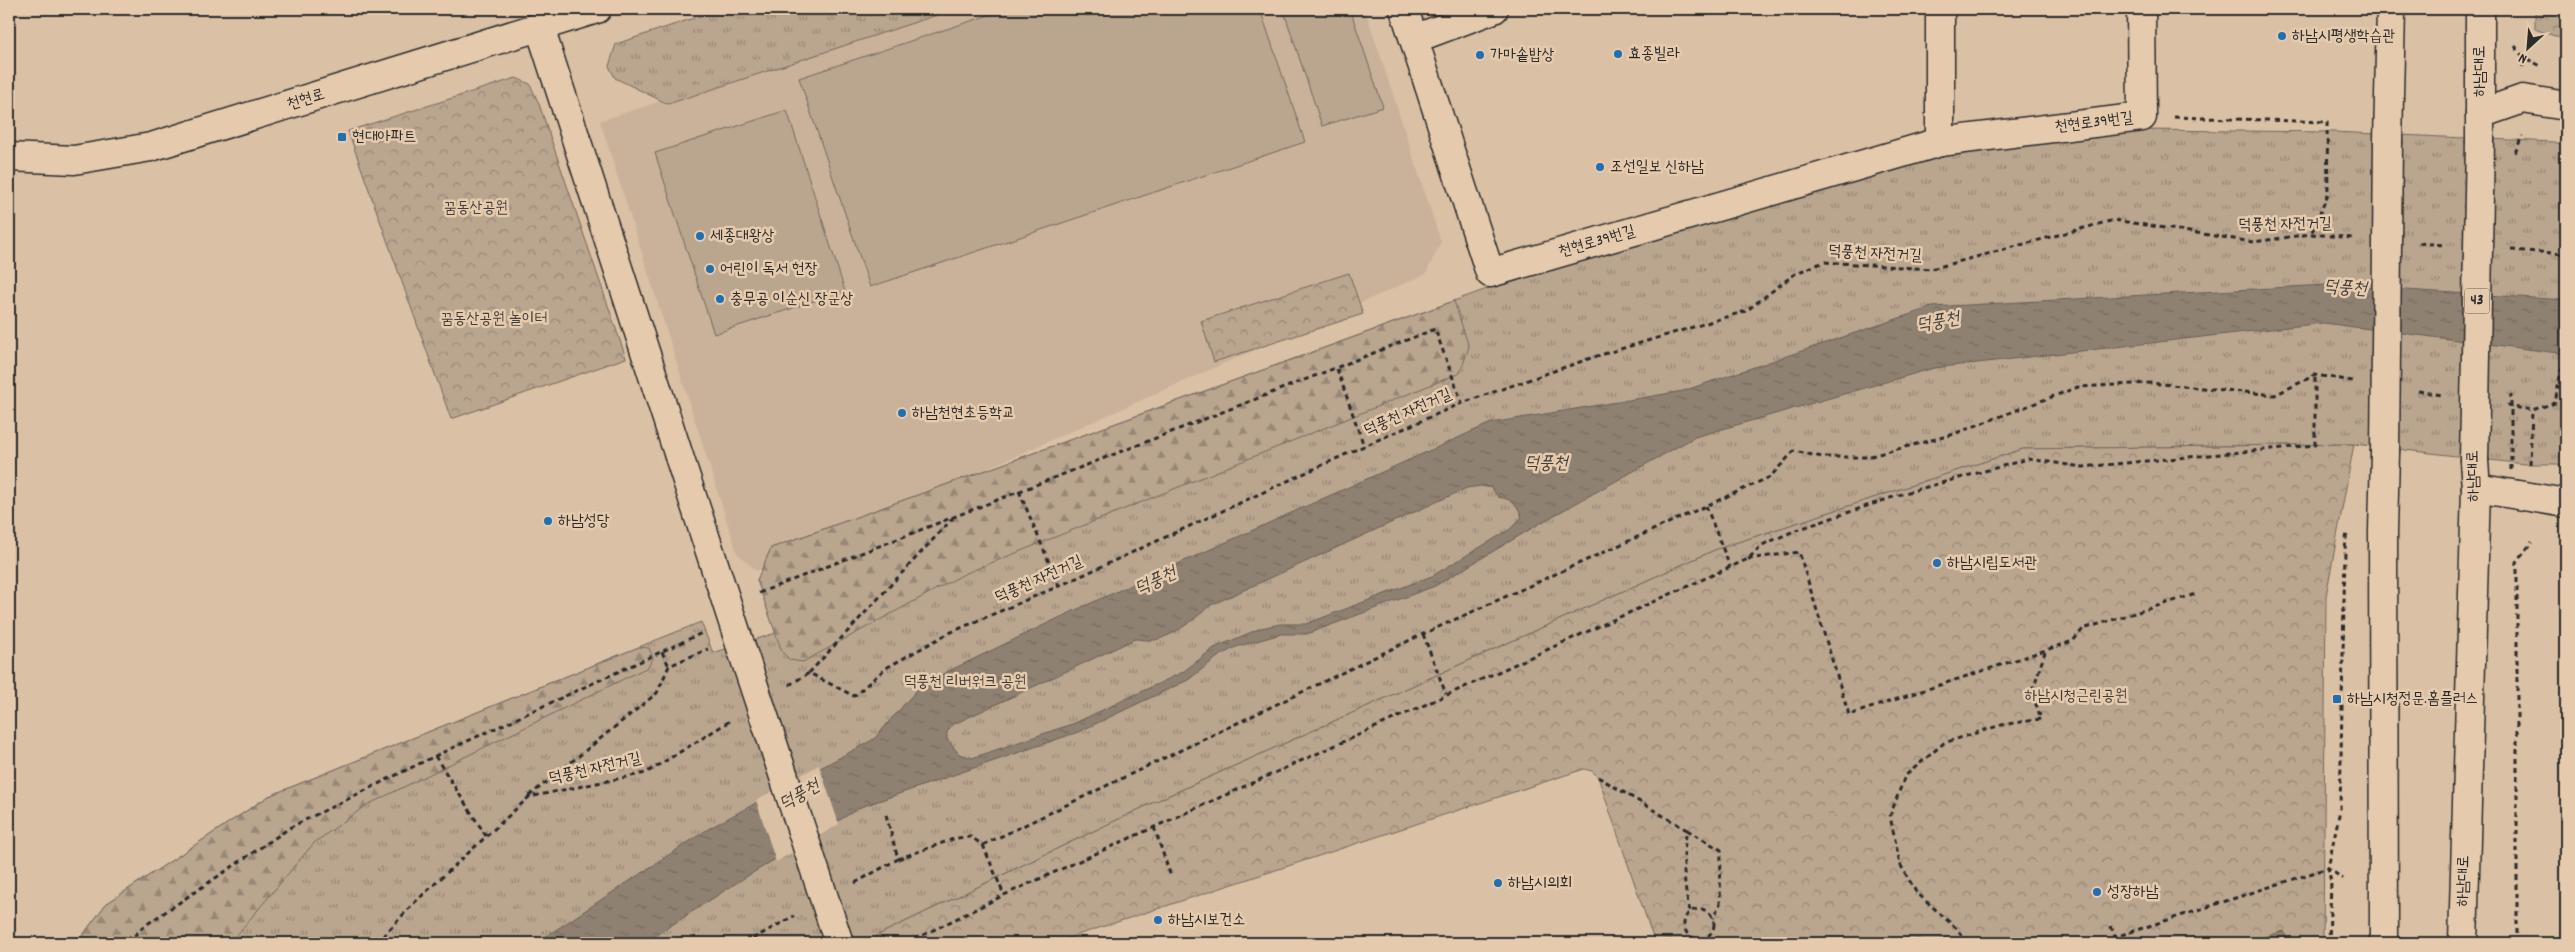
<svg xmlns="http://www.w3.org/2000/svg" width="2575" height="952" font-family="Dekko,'Poor Story',sans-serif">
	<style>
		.built { fill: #cab29a }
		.grass { fill: url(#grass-tufts); stroke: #72685d }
		.forest { fill: url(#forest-firs); stroke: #72685d }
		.park { fill: url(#park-crowns); stroke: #72685d }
		.garden { fill: #baa58f; stroke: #72685d }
		.water { fill: url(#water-ripples); stroke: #675f55; fill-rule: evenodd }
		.pier { fill: #dac0a5 }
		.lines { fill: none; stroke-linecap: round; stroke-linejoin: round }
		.minor-casing { stroke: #2b2b2b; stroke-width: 31 }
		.secondary-casing { stroke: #2b2b2b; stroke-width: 31 }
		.primary-casing { stroke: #2b2b2b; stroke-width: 31 }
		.path { stroke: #2b2b2b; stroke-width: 3; stroke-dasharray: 5 4; stroke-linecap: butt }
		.minor { stroke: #e5caad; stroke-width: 28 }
		.secondary { stroke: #e5caad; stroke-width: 28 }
		.primary { stroke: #e5caad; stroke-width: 28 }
		.minor-bridge-casing { stroke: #2b2b2b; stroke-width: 31; stroke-linecap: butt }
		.primary-bridge-casing { stroke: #2b2b2b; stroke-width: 31; stroke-linecap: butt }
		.path-bridge { stroke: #2b2b2b; stroke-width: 3; stroke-dasharray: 5 4; stroke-linecap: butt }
		.minor-bridge { stroke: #e5caad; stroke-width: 28 }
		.primary-bridge { stroke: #e5caad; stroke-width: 28 }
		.poi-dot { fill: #1f6fb2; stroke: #e5caad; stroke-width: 2 }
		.labels { text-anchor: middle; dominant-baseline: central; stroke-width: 5; stroke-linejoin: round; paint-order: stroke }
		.shield { fill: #e5caad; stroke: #635b52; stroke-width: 1 }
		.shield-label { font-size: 15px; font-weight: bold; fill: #2b2b2b }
		.poi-label { font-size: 16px; fill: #2b2b2b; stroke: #e5caad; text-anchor: start }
		.street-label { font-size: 16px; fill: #2b2b2b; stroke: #e5caad }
		.park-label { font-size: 16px; fill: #403d3a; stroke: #e5caad }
		.water-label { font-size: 18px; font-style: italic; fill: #44403c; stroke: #e5caad }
	</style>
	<defs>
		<pattern id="grass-tufts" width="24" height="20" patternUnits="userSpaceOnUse" patternTransform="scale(1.25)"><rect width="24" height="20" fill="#baa58f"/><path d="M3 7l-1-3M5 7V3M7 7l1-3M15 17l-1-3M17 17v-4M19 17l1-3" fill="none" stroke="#978775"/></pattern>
		<pattern id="forest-firs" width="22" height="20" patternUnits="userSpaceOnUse" patternTransform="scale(1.25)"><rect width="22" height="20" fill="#baa58f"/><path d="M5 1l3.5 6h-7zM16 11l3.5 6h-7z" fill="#978775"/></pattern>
		<pattern id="park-crowns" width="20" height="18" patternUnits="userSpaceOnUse" patternTransform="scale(1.25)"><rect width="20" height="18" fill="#baa58f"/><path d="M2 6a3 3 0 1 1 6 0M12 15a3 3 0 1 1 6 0" fill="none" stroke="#978775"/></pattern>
		<pattern id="water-ripples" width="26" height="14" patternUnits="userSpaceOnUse" patternTransform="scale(1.25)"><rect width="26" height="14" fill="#8f8171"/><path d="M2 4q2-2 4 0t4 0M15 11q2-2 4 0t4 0" fill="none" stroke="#756a5d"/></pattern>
	</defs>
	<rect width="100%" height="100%" fill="#dac0a5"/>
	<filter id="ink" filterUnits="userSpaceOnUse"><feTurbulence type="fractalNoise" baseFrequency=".02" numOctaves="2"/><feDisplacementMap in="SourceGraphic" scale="10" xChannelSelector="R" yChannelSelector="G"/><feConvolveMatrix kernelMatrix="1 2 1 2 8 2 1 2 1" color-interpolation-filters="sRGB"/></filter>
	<g filter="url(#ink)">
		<polygon class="built" points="939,9 1365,9 1441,242 1426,274 756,571 737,553 600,121"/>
		<g class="grass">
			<polygon points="721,9 955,9 668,104 615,78 609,66 616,44"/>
			<polygon points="2140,130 2333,132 2554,142 2566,146 2566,466 2557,464 2524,464 2354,444 2023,449 1717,549 1152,803 880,934 867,943 77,943 106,904 269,796 701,622 713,653 776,633 757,580 771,548 1509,281 1951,151"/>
		</g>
		<g class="forest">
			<polygon points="1454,301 1469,347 1460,373 964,574 803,662 790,660 782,652 757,580 771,548"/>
			<polygon points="639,647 649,648 653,658 648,667 365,806 314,843 230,943 77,943 106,904 269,796"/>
		</g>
		<g class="park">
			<polygon points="2535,9 2566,9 2566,40 2535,29"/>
			<polygon points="516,78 530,84 539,104 626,358 451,419 348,131"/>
			<polygon points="1349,273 1363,314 1214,362 1201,321"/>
			<polygon points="2354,444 2326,596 2323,943 1655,943 1598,777 1592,771 1584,769 1053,943 867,943 880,934 1152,803 1717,549 2023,449"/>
		</g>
		<g class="garden">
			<polygon points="1007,9 1260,9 1305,142 870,287 799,78"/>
			<polygon points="1283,9 1350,9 1383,107 1322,126"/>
			<polygon points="787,110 845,291 714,334 655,153"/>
		</g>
		<g class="water">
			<path d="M 2325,285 L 2566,300 L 2566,354 L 2323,323 L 1934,368 L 1695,437 L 1544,521 L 1435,586 L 1307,634 L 1281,634 L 1236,647 L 1219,656 L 1188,680 L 1078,732 L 861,807 L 741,880 L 644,943 L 536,943 L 708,829 L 874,739 L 922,684 L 1069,613 L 1491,423 L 1683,391 L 1932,307 ZM 1481,486 L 1492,488 L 1498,497 C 1512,499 1517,504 1522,517 L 1509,530 L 1432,576 L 1306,624 L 1280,624 L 1261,628 L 1214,648 L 1183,672 L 1075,723 L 972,758 L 959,754 L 947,739 L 947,732 L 952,725 L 1135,639 C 1141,639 1149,641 1155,640 C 1175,635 1194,620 1209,606 L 1467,488 Z"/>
			<polygon points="2284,931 2288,943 2245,943"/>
		</g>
		<polygon class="pier" points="819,765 839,824 776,862 756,800"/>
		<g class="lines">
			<defs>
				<g id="minor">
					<polyline points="1404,9 1490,273 1940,142 2142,117 2141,9"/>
					<polyline points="540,28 740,644"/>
					<polyline points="1414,39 1494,9"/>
					<polyline points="2480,114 2523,99 2566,106"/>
					<polyline points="1940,142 1940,9"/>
					<polyline points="2476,488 2566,503"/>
				</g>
				<polyline id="secondary" points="9,157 74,160 151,147 597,9"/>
				<g id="primary">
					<polyline points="2388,141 2391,9"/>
					<polyline points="2480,141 2480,9"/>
					<polyline points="2384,943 2383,531 2385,453"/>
					<polyline points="2463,943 2476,488 2474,461"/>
				</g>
			</defs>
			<use href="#minor" class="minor-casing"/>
			<use href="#secondary" class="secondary-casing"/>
			<use href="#primary" class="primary-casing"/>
			<g class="path">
				<polyline points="2515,46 2523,57 2541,66"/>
				<polyline points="2523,57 2523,67"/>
				<polyline points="2174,117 2327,122 2328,194 2311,234"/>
				<polyline points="2515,153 2522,136"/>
				<polyline points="2419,243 2445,245"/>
				<polyline points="2511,250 2566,254"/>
				<polyline points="1337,369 1364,446"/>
				<polyline points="2418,391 2442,395"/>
				<polyline points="2507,406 2532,410 2555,403 2566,345"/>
				<polyline points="2530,464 2532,410"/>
				<polyline points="1019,491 1059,586"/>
				<polyline points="1706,506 1730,567"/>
				<polyline points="1748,559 1799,552 1849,715 2073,641 2083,629 2196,594"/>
				<polyline points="759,593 1435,329 1462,403"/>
				<polyline points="1423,634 1446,694"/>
				<polyline points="662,652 669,666"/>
				<polyline points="809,673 953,518"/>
				<polyline points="789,685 809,673 854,696 886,668 949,633 1059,586 1364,446 1462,403 1594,357 1746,311 1796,273 1824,262 1931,269 2114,220 2253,242 2311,234 2353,238"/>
				<polyline points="435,756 486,836"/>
				<path d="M 1598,777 L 1687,830 C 1682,855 1683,886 1690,911"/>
				<polyline points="529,796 657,693 669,666 708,649"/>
				<polyline points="1154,827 1171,877"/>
				<polyline points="1687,830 1721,850 1720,904 1713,918"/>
				<polyline points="983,845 1423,634 1770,477 1794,451 1822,457 1867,457 1951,435 2078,387 2151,383 2275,395 2315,375 2353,381"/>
				<polyline points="983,845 1004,895"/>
				<polyline points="898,859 956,838 971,837 983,845"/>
				<polyline points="855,883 898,859 885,811"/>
				<circle cx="1699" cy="924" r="15"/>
				<polyline points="2111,926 2115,937 2328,868 2343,879"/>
				<polyline points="129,943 140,929 291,827 435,756 702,633"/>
				<polyline points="377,943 414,903 529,797 646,773 730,721"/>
				<polyline points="745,943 794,916"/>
				<polyline points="907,943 1004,895 1748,559 1762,545 1794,531 1905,493 2028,459 2083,467 2315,445 2315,375"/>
				<polyline points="1967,943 1956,928 1916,892 1900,864 1890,816 1905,776 1944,743 2001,725 2041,719 2032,692 2045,652"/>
				<polyline points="2098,943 2115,937"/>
				<polyline points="2329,943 2331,882 2328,868 2340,810 2345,549 2347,531"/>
				<polyline points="2517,943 2517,562 2532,542"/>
			</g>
			<use href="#minor" class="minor"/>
			<use href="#secondary" class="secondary"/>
			<use href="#primary" class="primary"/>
			<defs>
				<polyline id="minor-bridge" points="740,644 839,943"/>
				<g id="primary-bridge">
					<polyline points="2385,453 2388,141"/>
					<polyline points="2474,461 2480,141"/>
				</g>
			</defs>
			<use href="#minor-bridge" class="minor-bridge-casing"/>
			<use href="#primary-bridge" class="primary-bridge-casing"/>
			<polyline class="path-bridge" points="2511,470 2511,394"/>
			<use href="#minor-bridge" class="minor-bridge"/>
			<use href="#primary-bridge" class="primary-bridge"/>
		</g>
	</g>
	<g class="poi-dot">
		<circle cx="2282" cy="36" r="5"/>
		<circle cx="1618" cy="54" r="5"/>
		<circle cx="1480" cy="55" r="5"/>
		<rect x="337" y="132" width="10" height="10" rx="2.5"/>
		<circle cx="1600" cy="167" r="5"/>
		<circle cx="700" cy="236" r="5"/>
		<circle cx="710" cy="269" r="5"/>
		<circle cx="720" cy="299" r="5"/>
		<circle cx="902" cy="413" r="5"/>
		<circle cx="548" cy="521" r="5"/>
		<circle cx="1937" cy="563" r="5"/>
		<rect x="2332" y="694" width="10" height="10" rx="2.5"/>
		<circle cx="1498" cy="883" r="5"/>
		<circle cx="2097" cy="892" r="5"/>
		<circle cx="1158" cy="920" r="5"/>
	</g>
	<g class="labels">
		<rect class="shield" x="2464.5" y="288.5" width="25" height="25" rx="4"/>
		<g class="shield-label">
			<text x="2477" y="301">43</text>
		</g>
		<g class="poi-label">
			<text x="2292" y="36">하남시평생학습관</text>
			<text x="1628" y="54">효종빌라</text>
			<text x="1490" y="55">가마솥밥상</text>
			<text x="352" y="137">현대아파트</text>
			<text x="1610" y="167">조선일보 신하남</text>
			<text x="710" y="236">세종대왕상</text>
			<text x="720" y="269">어린이 독서 헌장</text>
			<text x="730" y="299">충무공 이순신 장군상</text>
			<text x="912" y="413">하남천현초등학교</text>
			<text x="558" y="521">하남성당</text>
			<text x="1947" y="563">하남시립도서관</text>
			<text x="2347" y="699">하남시청정문.홈플러스</text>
			<text x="1508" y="883">하남시의회</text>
			<text x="2107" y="892">성장하남</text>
			<text x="1168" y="920">하남시보건소</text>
		</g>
		<g class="street-label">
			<text transform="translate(2480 71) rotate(-90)">하남대로</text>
			<text transform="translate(306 100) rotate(-17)">천현로</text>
			<text transform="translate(2094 123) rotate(-7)">천현로39번길</text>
			<text transform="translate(2285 225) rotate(-1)">덕풍천 자전거길</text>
			<text transform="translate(1597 242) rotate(-16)">천현로39번길</text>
			<text transform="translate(1875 254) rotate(3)">덕풍천 자전거길</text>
			<text transform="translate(1408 413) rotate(-24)">덕풍천 자전거길</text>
			<text transform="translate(2474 476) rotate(-91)">하남대로</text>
			<text transform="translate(1039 580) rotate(-24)">덕풍천 자전거길</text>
			<text transform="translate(595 769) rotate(-13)">덕풍천 자전거길</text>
			<text transform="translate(2464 881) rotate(-89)">하남대로</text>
		</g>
		<g class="park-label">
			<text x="476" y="208">꿈동산공원</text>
			<text x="494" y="319">꿈동산공원 놀이터</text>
			<text x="965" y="682">덕풍천 리버워크 공원</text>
			<text x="2076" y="696">하남시청근린공원</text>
		</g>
		<g class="water-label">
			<text transform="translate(2345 289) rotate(4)">덕풍천</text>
			<text transform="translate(1938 323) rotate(-10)">덕풍천</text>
			<text x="1546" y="464">덕풍천</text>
			<text transform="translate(1156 582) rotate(-25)">덕풍천</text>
			<text transform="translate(800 796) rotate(-30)">덕풍천</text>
		</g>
	</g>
	<rect width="2575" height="952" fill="none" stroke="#e5caad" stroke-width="30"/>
	<rect x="15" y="15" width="2545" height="922" fill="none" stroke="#2b2b2b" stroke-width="2" filter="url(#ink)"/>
	<g transform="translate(2528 48) rotate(206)" stroke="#e5caad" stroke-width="4" paint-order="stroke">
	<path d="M0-4L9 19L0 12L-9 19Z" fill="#2b2b2b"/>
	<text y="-8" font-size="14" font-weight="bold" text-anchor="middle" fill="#2b2b2b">N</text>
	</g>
</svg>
